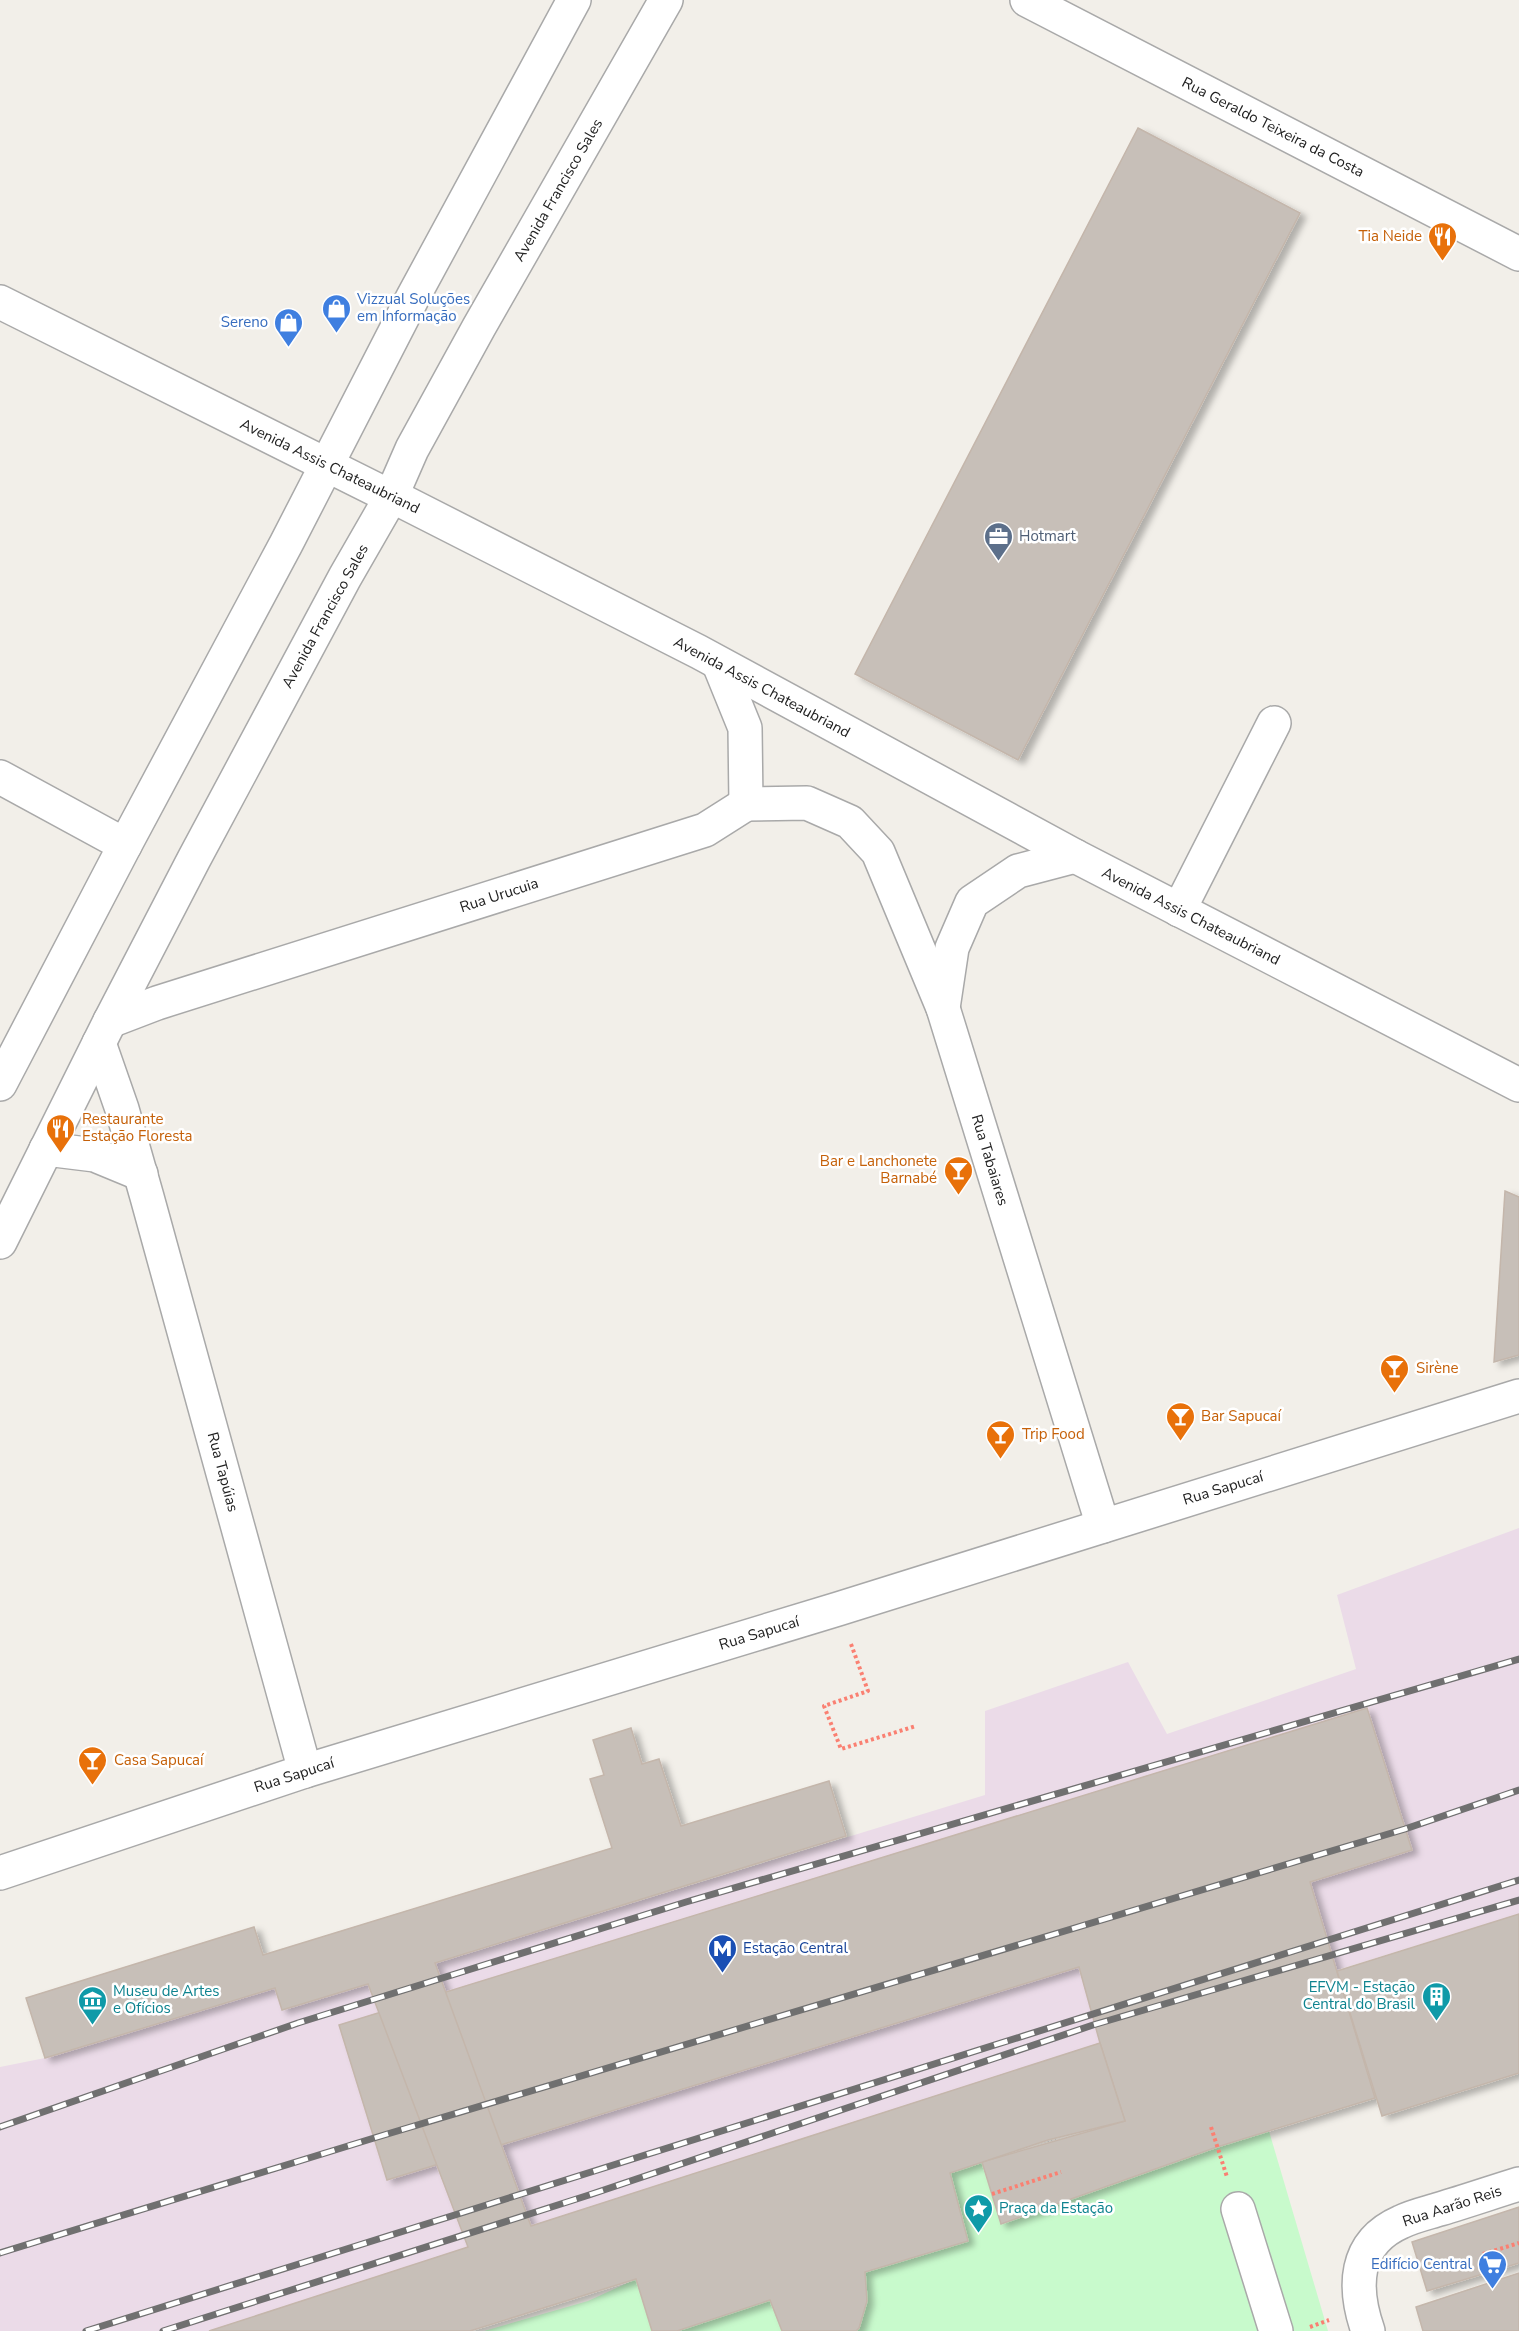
<svg xmlns="http://www.w3.org/2000/svg" width="1519" height="2331" font-family="'Nunito Sans',sans-serif">
	<style>
		.industrial { fill: #ebdbe8 }
		.park { fill: #c8facc }
		.building { fill: #c7bfb8; stroke: #c4b6ab; stroke-width: 1.5; filter: url(#shadow) }
		.lines { fill: none; stroke-linecap: round; stroke-linejoin: round }
		.minor-casing { stroke: #a9a9a9; stroke-width: 36 }
		.path { stroke: #fa8072; stroke-width: 4; stroke-dasharray: 3 3; stroke-linecap: butt }
		.minor { stroke: #fff; stroke-width: 33 }
		.rail-casing { stroke: #707070; stroke-width: 7 }
		.rail { stroke: #fff; stroke-width: 4.5; stroke-dasharray: 14; stroke-linecap: butt }
		.labels { text-anchor: middle; dominant-baseline: central; stroke-width: 5; stroke-linejoin: round; paint-order: stroke }
		.street-label { font-size: 15px; fill: #222; stroke: #fff }
		.food-label { font-size: 15px; fill: #c56008; stroke: #fff; text-anchor: start }
		.shop-label { font-size: 15px; fill: #366cbe; stroke: #fff; text-anchor: end }
		.service-label { font-size: 15px; fill: #4e5e75; stroke: #fff; text-anchor: start }
		.transit-label { font-size: 15px; fill: #164399; stroke: #fff; text-anchor: start }
		.culture-label { font-size: 15px; fill: #0d838f; stroke: #fff; text-anchor: start }
	</style>
	<defs>
		<filter id="shadow"><feDropShadow dx="6" dy="4" stdDeviation="3" flood-color="#0004"/></filter>
	</defs>
	<rect width="100%" height="100%" fill="#f2efe9"/>
	<polygon class="industrial" points="1519,1528 1519,1914 1100,2043 209,2331 0,2331 0,2067 45,2058 275,1988 283,2010 985,1795 985,1711 1128,1662 1167,1734 1356,1669 1337,1595"/>
	<polygon class="park" points="1269,2131 1328,2331 484,2331 588,2301 636,2279 982,2162 1001,2224 1217,2147"/>
	<g class="building">
		<polygon points="1138,128 1300,213 1018,760 855,674"/>
		<polygon points="1505,1191 1519,1197 1519,1355 1494,1362"/>
		<polygon points="1367,1708 1412,1850 1310,1882 1375,2098 1217,2147 1001,2224 982,2162 1125,2121 1100,2043 1079,1967 387,2180 339,2025"/>
		<polygon points="631,1728 642,1764 659,1759 681,1826 829,1781 846,1836 435,1963 531,2226 1100,2043 1125,2121 1048,2140 950,2173 968,2241 865,2272 867,2301 859,2328 856,2331 782,2331 770,2300 677,2331 652,2331 636,2279 470,2331 209,2331 468,2247 368,1984 282,2010 275,1988 45,2058 26,1998 254,1927 263,1955 612,1848 590,1779 604,1775 593,1740"/>
		<polygon points="1519,1914 1519,2073 1382,2116 1337,1971"/>
		<polygon points="1519,2207 1519,2263 1427,2291 1412,2242"/>
		<polygon points="1519,2273 1519,2331 1423,2331 1416,2307"/>
	</g>
	<g class="lines">
		<defs>
			<g id="minor">
				<polyline points="1027,0 1519,254"/>
				<polyline points="0,302 391,497 402,501 699,652 1075,856 1519,1085"/>
				<polyline points="719,664 745,728 746,804"/>
				<polyline points="0,777 125,845"/>
				<polyline points="746,804 807,803 850,822 878,852 943,1008 1103,1526"/>
				<polyline points="1179,910 1274,723"/>
				<polyline points="943,1008 952,948 972,902 1018,871 1075,856"/>
				<polyline points="110,1021 157,1003 705,830 746,804"/>
				<polyline points="99,1043 122,1109 147,1197 305,1771"/>
				<polyline points="0,1084 125,845 286,544 413,297 574,0"/>
				<polyline points="46,1149 95,1155 141,1174"/>
				<polyline points="0,1242 110,1021 194,859 345,577 391,497 412,449 479,327 666,0"/>
				<polyline points="0,1873 305,1771 838,1609 1519,1396"/>
				<polyline points="1238,2209 1276,2331"/>
				<path d="M 1368,2331 C 1353,2288 1353,2243 1401,2222 C 1413,2216 1427,2213 1440,2209 C 1467,2201 1493,2192 1519,2184"/>
			</g>
		</defs>
		<use href="#minor" class="minor-casing"/>
		<g class="path">
			<polyline points="851,1644 868,1691 824,1706 841,1749 916,1726"/>
			<polyline points="1211,2127 1227,2177"/>
			<polyline points="992,2194 1061,2172"/>
			<polyline points="1483,2254 1519,2243"/>
			<polyline points="1310,2327 1329,2320"/>
		</g>
		<use href="#minor" class="minor"/>
		<defs>
			<g id="rail">
				<polyline points="0,2127 298,2023 686,1902 1519,1659"/>
				<polyline points="0,2253 374,2138 1405,1829 1519,1790"/>
				<polyline points="86,2331 1519,1880"/>
				<polyline points="163,2331 589,2195 1093,2025 1519,1900"/>
			</g>
		</defs>
		<use href="#rail" class="rail-casing"/>
		<use href="#rail" class="rail"/>
	</g>
	<defs>
		<symbol id="restaurant-pin" viewBox="-11 -11 22 30"><path d="M0 17L-7.5 6A9.5 9.5 0 1 1 7.5 6Z" fill="#e8710a" stroke="#fff"/><path d="M-5-6h1v4h1v-4h1v4h1v-4h1v5L-1.5 .5V6h-2V.5L-5-1ZM5-6V6H3V1.5H1.5Q1.5-4 5-6Z" fill="#fff"/></symbol>
		<symbol id="shop-pin" viewBox="-11 -11 22 30"><path d="M0 17L-7.5 6A9.5 9.5 0 1 1 7.5 6Z" fill="#3f7fe0" stroke="#fff"/><path d="M-5-2.5h2.3a2.7 3.5 0 0 1 5.4 0H5L5.5 6h-11ZM-1.5-2.5h3a1.5 2.3 0 0 0-3 0Z" fill="#fff"/></symbol>
		<symbol id="office-pin" viewBox="-11 -11 22 30"><path d="M0 17L-7.5 6A9.5 9.5 0 1 1 7.5 6Z" fill="#5c6f8a" stroke="#fff"/><path d="M-6-3h4V-5.5h4V-3h4V5H-6ZM-1-4.5V-3h2v-1.5ZM-6 0V1H6V0Z" fill="#fff"/></symbol>
		<symbol id="bar-pin" viewBox="-11 -11 22 30"><path d="M0 17L-7.5 6A9.5 9.5 0 1 1 7.5 6Z" fill="#e8710a" stroke="#fff"/><path d="M-6-5H6L.8 .8V4.5H3.5V6h-7V4.5H-.8V.8Z" fill="#fff"/></symbol>
		<symbol id="metro-pin" viewBox="-11 -11 22 30"><path d="M0 17L-7.5 6A9.5 9.5 0 1 1 7.5 6Z" fill="#1a4fb4" stroke="#fff"/><path d="M-5.5 5V-5H-3L0 0L3-5H5.5V5H3V-.5L0 4L-3-.5V5Z" fill="#fff"/></symbol>
		<symbol id="building-pin" viewBox="-11 -11 22 30"><path d="M0 17L-7.5 6A9.5 9.5 0 1 1 7.5 6Z" fill="#0f9aa8" stroke="#fff"/><path d="M-4-6H4V6H1V3H-1V6H-4ZM-2.5-4.3h1.7v1.8h-1.7ZM.8-4.3h1.7v1.8H.8ZM-2.5-1h1.7V.8h-1.7ZM.8-1h1.7V.8H.8Z" fill="#fff"/></symbol>
		<symbol id="museum-pin" viewBox="-11 -11 22 30"><path d="M0 17L-7.5 6A9.5 9.5 0 1 1 7.5 6Z" fill="#0f9aa8" stroke="#fff"/><path d="M0-6L6-3V-2H-6V-3ZM-5-1h2V3h-2ZM-1-1h2V3h-2ZM3-1h2V3H3ZM-6 4H6V6H-6Z" fill="#fff"/></symbol>
		<symbol id="sight-pin" viewBox="-11 -11 22 30"><path d="M0 17L-7.5 6A9.5 9.5 0 1 1 7.5 6Z" fill="#0f9aa8" stroke="#fff"/><path d="M0-6L1.8-2.2L6-1.7L2.9 1.2L3.7 5.4L0 3.3L-3.7 5.4L-2.9 1.2L-6-1.7L-1.8-2.2Z" fill="#fff"/></symbol>
		<symbol id="supermarket-pin" viewBox="-11 -11 22 30"><path d="M0 17L-7.5 6A9.5 9.5 0 1 1 7.5 6Z" fill="#3f7fe0" stroke="#fff"/><path d="M-6-5.5h2.5l.6 2H6L4.5 2H-2.5L-4.4-4H-6ZM-1.5 3.2a1.3 1.3 0 1 0 .1 0ZM3 3.2a1.3 1.3 0 1 0 .1 0Z" fill="#fff"/></symbol>
	</defs>
	<g fill-rule="evenodd">
		<use href="#restaurant-pin" x="1426" y="220" width="33" height="45"/>
		<use href="#shop-pin" x="320" y="292" width="33" height="45"/>
		<use href="#shop-pin" x="272" y="306" width="33" height="45"/>
		<use href="#office-pin" x="982" y="520" width="33" height="45"/>
		<use href="#restaurant-pin" x="44" y="1112" width="33" height="45"/>
		<use href="#bar-pin" x="942" y="1154" width="33" height="45"/>
		<use href="#bar-pin" x="1378" y="1352" width="33" height="45"/>
		<use href="#bar-pin" x="1164" y="1400" width="33" height="45"/>
		<use href="#bar-pin" x="984" y="1418" width="33" height="45"/>
		<use href="#bar-pin" x="76" y="1744" width="33" height="45"/>
		<use href="#metro-pin" x="706" y="1932" width="33" height="45"/>
		<use href="#building-pin" x="1420" y="1980" width="33" height="45"/>
		<use href="#museum-pin" x="76" y="1984" width="33" height="45"/>
		<use href="#sight-pin" x="962" y="2192" width="33" height="45"/>
		<use href="#supermarket-pin" x="1476" y="2248" width="33" height="45"/>
	</g>
	<g class="labels">
		<g class="street-label">
			<text transform="translate(1273 127) rotate(27)">Rua Geraldo Teixeira da Costa</text>
			<text transform="translate(558 190) rotate(-60)">Avenida Francisco Sales</text>
			<text transform="translate(330 466) rotate(26)">Avenida Assis Chateaubriand</text>
			<text transform="translate(325 616) rotate(-61)">Avenida Francisco Sales</text>
			<text transform="translate(762 687) rotate(28)">Avenida Assis Chateaubriand</text>
			<text transform="translate(499 895) rotate(-18)">Rua Urucuia</text>
			<text transform="translate(1191 916) rotate(27)">Avenida Assis Chateaubriand</text>
			<text transform="translate(990 1160) rotate(73)">Rua Tabaiares</text>
			<text transform="translate(223 1472) rotate(75)">Rua Tapúias</text>
			<text transform="translate(1223 1488) rotate(-17)">Rua Sapucaí</text>
			<text transform="translate(759 1633) rotate(-17)">Rua Sapucaí</text>
			<text transform="translate(294 1775) rotate(-18)">Rua Sapucaí</text>
			<text transform="translate(1452 2206) rotate(-18)">Rua Aarão Reis</text>
		</g>
		<g class="food-label">
			<text x="1422" y="236" text-anchor="end">Tia Neide</text>
			<text x="82" y="1119">Restaurante<tspan x="82" dy="17">Estação Floresta</tspan></text>
			<text x="937" y="1161" text-anchor="end">Bar e Lanchonete<tspan x="937" dy="17">Barnabé</tspan></text>
			<text x="1416" y="1368">Sirène</text>
			<text x="1201" y="1416">Bar Sapucaí</text>
			<text x="1022" y="1434">Trip Food</text>
			<text x="114" y="1760">Casa Sapucaí</text>
		</g>
		<g class="shop-label">
			<text x="357" y="299" text-anchor="start">Vizzual Soluções<tspan x="357" dy="17">em Informação</tspan></text>
			<text x="268" y="322">Sereno</text>
			<text x="1472" y="2264">Edifício Central</text>
		</g>
		<g class="service-label">
			<text x="1019" y="536">Hotmart</text>
		</g>
		<g class="transit-label">
			<text x="743" y="1948">Estação Central</text>
		</g>
		<g class="culture-label">
			<text x="1415" y="1987" text-anchor="end">EFVM - Estação<tspan x="1415" dy="17">Central do Brasil</tspan></text>
			<text x="113" y="1991">Museu de Artes<tspan x="113" dy="17">e Ofícios</tspan></text>
			<text x="999" y="2208">Praça da Estação</text>
		</g>
	</g>
</svg>
